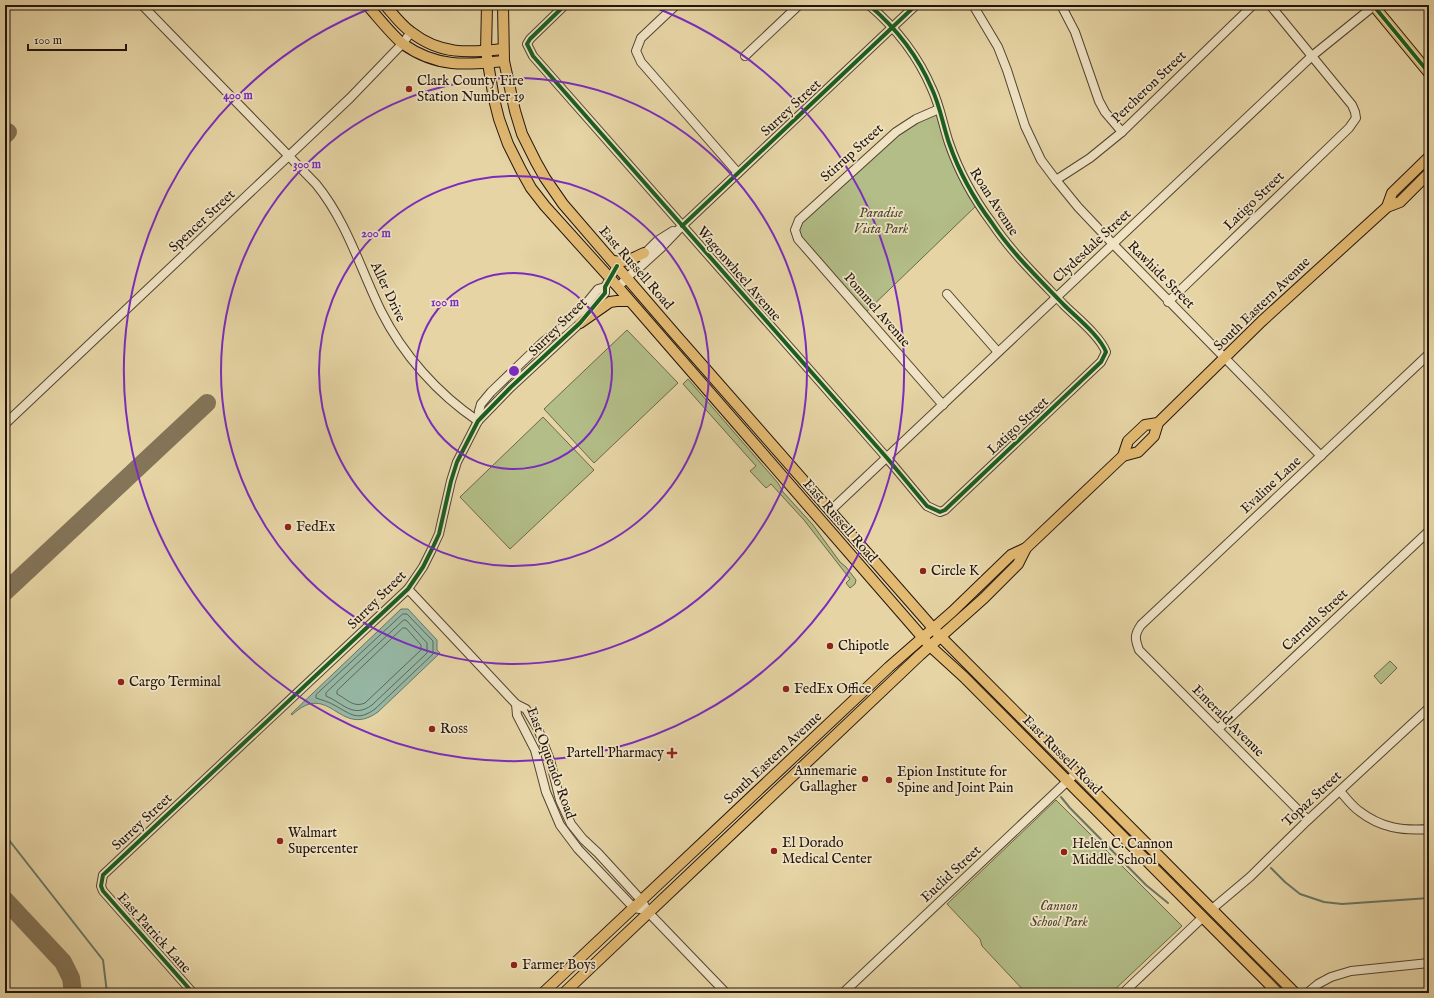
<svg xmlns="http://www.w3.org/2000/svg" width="1434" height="998" font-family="'IM FELL English',serif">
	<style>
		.green { fill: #b3bd87; stroke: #6a684a }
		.water { fill: #96b8a5; stroke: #687668 }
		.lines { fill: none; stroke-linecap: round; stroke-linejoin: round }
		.shore { stroke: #5c6658; stroke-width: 1 }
		.stream { stroke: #687668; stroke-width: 2 }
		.taxiway { stroke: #847458; stroke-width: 18 }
		.minor-casing { stroke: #534432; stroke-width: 10 }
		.major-casing { stroke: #22140c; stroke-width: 12 }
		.minor { stroke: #efe3c4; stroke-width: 8 }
		.major { stroke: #e3ba72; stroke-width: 10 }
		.cycleway-casing { stroke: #efe3c4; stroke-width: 6 }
		.cycleway { stroke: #1b5e20; stroke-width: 4 }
		.ring { fill: none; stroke: #7b2cbf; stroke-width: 2 }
		.poi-dot { fill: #8f2418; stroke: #efe3c4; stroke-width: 1.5 }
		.labels { text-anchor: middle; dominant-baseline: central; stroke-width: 3.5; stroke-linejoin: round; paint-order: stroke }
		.poi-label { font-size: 14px; fill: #22140c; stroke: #efe3c4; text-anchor: start }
		.street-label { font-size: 14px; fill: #22140c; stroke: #efe3c4 }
		.park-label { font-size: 14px; font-style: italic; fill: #4e4731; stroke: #efe3c4 }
		.centre { fill: #7b2cbf; stroke: #efe3c4; stroke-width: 2 }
		.ring-label { font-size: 12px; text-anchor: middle; font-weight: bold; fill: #7b2cbf; stroke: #efe3c4; stroke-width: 3.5; stroke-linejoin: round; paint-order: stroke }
	</style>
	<rect width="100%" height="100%" fill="#e6d4a4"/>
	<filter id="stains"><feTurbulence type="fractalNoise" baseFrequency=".005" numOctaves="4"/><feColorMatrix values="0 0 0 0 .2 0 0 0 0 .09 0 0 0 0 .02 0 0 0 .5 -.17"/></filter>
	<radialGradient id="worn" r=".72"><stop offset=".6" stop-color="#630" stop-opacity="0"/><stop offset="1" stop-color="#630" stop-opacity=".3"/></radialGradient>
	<g class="green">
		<polygon points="939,113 978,204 863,315 796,237 796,226 883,145 913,123"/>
		<polygon points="627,330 678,383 594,463 544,409"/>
		<polygon points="688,379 778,483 783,492 813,525 840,562 846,567 856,580 855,584 850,588 846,583 850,579 804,520 771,484 766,488 750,471 756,466 683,384"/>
		<polygon points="543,417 594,470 510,549 460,497"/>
		<polygon points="1390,661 1397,668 1381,684 1374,676"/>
		<polygon points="1056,800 1182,926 1111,993 1026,993 982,946 980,939 947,904"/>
	</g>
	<path class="water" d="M 401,609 L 408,609 L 437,640 L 437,650 L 440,653 L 378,712 C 339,740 330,679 292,715 L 291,714 Z"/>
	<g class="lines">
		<g class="shore">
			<path d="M 403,614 L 407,614 L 433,641 L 433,654 L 375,709 C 357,722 351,714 334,705 C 329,702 322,700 316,698 L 316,695 Z"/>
			<path d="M 404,620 L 406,620 L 427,643 L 427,653 L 372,705 C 353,719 343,703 326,696 L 326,693 Z"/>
			<path d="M 403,628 L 406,628 L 421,645 L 421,650 L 365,703 C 353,708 347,699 337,694 L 337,691 Z"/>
		</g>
		<g class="stream">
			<polyline points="1061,797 1070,808 1146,885 1168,903"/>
			<polyline points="5,835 103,960 107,993"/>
			<polyline points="1271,868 1285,882 1300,894 1324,902 1342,904 1429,898"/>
		</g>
		<g class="taxiway">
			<polyline points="5,135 8,132"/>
			<polyline points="5,592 207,403"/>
			<polyline points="5,900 63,962 71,978 73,993"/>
		</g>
		<defs>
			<g id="minor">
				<path d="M 142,5 L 316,184 C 347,222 360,268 381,311 C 403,355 438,394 478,421"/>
				<path d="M 565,5 L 530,39 L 527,44 L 533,56 L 887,458 L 927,506 L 940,512 L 945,510 L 1101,362 L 1106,352 C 1100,336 1076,317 1064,305 C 1039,279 1012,253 992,223 C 974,199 959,172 949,143 C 943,125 940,106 932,89 C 918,56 896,28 869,5"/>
				<polyline points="676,5 641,38 636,51 641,62 738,173"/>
				<polyline points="973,5 998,47 1007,70 1025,126 1041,160 1056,180 1078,207 1113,244 1321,456"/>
				<polyline points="1061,5 1075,32 1099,101 1105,112 1122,132"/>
				<polyline points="745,56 799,5"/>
				<polyline points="939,109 916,119 896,132 799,220 795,230 798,239 943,405"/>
				<polyline points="1056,180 1090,158 1122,132 1253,5"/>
				<polyline points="641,257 657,241 673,231"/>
				<polyline points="618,287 634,271 639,268 661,248 682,226 916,5"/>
				<polyline points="947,294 998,352"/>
				<polyline points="1168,302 1349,128 1356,118 1355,112 1352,105 1270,5"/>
				<polyline points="478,421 479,411 481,404 491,392 543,342 563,327 580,311 598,289 605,287"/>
				<polyline points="5,424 350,98 403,43 411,32"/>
				<polyline points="830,511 1312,56 1375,5"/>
				<polyline points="408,589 516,704 526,709 538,729 550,760 560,800 571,824 583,839 598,853 642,901 648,912 726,993"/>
				<polyline points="516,704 517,715 535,750 546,792 560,825 578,849 634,908 640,909"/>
				<polyline points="1218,729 1429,531"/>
				<path d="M 1340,791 C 1346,798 1352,806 1359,811 C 1381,828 1402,831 1429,829"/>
				<path d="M 1308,820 L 1139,650 C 1135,639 1134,635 1141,625 L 1429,354"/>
				<polyline points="1212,909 1250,877 1308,820 1429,708"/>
				<polyline points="193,993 103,891 101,886 103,875 408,589 423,567 433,547 439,534 451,481 457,462 478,421 511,387 580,323 605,293 605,287 617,266"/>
				<polyline points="843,993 1076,773"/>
				<polyline points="1123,993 1203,917"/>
				<polyline points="1307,993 1318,984 1331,977 1351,971 1429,963"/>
			</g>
			<g id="major">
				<path d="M 367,5 C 377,16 392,35 403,44 C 437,68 466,65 504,61"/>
				<path d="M 385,5 C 393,14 401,25 411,32 C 440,55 469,53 503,49"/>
				<polyline points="487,5 486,51 494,99 499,119 508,144 521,170 531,188 545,206 618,287 930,646 964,677 1278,993"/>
				<polyline points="503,5 504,61 515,111 522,134 536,162 545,178 563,204 675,334 940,636 1295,993"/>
				<polyline points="1373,5 1429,73"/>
				<polyline points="1387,207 1392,193 1429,157"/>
				<path d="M 613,261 C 625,263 634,258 644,253"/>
				<polyline points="580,323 610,302 617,301 629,301"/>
				<polyline points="1123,456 1138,452 1154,436 1158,423 1262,321 1387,207 1400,202 1429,173"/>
				<polyline points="543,993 889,667 952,612 1011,555 1026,548"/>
				<polyline points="564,993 920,655 984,598 1018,564 1026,548 1123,456 1128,441 1145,425 1158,423"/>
			</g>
		</defs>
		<use href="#minor" class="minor-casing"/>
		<use href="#major" class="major-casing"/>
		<use href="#minor" class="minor"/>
		<use href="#major" class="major"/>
		<defs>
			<g id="cycleway">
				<path d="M 565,5 L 530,39 L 527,44 L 533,56 L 887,458 L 927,506 L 940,512 L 945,510 L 1101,362 L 1106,352 C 1100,336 1076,317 1064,305 C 1039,279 1012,253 992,223 C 974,199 959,172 949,143 C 943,125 940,106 932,89 C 918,56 896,28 869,5"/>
				<polyline points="1373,5 1429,73"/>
				<polyline points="682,226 916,5"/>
				<polyline points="193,993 103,891 101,886 103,875 408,589 423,567 433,547 439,534 451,481 457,462 478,421 511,387 580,323 605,293 605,287 617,266"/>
			</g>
		</defs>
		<use href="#cycleway" class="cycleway-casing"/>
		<use href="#cycleway" class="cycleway"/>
	</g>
	<g class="ring">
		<circle cx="514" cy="371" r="98"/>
		<circle cx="514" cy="371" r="195"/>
		<circle cx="514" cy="371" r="293"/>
		<path d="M651 6A390 390 0 1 1 377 6"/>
	</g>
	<g class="poi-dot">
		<circle cx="409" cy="89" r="4"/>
		<circle cx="288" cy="527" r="4"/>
		<circle cx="923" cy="571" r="4"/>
		<circle cx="830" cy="646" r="4"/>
		<circle cx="121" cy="682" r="4"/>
		<circle cx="786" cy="689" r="4"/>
		<circle cx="432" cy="729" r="4"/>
		<path d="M670 747h4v4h4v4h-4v4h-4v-4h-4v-4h4z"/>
		<circle cx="865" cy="779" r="4"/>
		<circle cx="889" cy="780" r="4"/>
		<circle cx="280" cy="841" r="4"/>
		<circle cx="774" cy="851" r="4"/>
		<circle cx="1064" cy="852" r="4"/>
		<circle cx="514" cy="965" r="4"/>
	</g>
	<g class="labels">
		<g class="poi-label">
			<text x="417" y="81">Clark County Fire<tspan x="417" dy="16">Station Number 19</tspan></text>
			<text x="296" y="527">FedEx</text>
			<text x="931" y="571">Circle K</text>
			<text x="838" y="646">Chipotle</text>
			<text x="129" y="682">Cargo Terminal</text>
			<text x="794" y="689">FedEx Office</text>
			<text x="440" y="729">Ross</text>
			<text x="664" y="753" text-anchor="end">Partell Pharmacy</text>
			<text x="857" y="771" text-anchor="end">Annemarie<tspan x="857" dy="16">Gallagher</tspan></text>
			<text x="897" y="772">Epion Institute for<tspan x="897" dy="16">Spine and Joint Pain</tspan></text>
			<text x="288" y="833">Walmart<tspan x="288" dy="16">Supercenter</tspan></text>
			<text x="782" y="843">El Dorado<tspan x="782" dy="16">Medical Center</tspan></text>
			<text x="1072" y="844">Helen C. Cannon<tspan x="1072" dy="16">Middle School</tspan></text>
			<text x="522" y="965">Farmer Boys</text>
		</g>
		<g class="street-label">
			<text transform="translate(1149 87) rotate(-44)">Percheron Street</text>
			<text transform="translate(791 108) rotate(-43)">Surrey Street</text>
			<text transform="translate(852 153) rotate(-42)">Stirrup Street</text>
			<text transform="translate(1254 201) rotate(-44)">Latigo Street</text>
			<text transform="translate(994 202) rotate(57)">Roan Avenue</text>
			<text transform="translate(202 221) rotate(-43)">Spencer Street</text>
			<text transform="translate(1092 246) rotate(-43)">Clydesdale Street</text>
			<text transform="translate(636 268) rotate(49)">East Russell Road</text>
			<text transform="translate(739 274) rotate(49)">Wagonwheel Avenue</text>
			<text transform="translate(1161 275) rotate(45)">Rawhide Street</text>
			<text transform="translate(388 292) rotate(65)">Aller Drive</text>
			<text transform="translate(1262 304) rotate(-44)">South Eastern Avenue</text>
			<text transform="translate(877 310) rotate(49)">Pommel Avenue</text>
			<text transform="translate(558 327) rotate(-45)">Surrey Street</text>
			<text transform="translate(1018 426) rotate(-43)">Latigo Street</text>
			<text transform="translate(1271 485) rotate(-43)">Evaline Lane</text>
			<text transform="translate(840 521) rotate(49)">East Russell Road</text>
			<text transform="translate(377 600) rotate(-45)">Surrey Street</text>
			<text transform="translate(1315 620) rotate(-43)">Carruth Street</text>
			<text transform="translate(1228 721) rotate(45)">Emerald Avenue</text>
			<text transform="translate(1062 755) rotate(45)">East Russell Road</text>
			<text transform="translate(773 758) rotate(-43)">South Eastern Avenue</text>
			<text transform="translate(551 763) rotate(70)">East Oquendo Road</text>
			<text transform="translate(1312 799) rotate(-43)">Topaz Street</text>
			<text transform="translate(142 822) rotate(-43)">Surrey Street</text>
			<text transform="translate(951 874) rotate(-43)">Euclid Street</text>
			<text transform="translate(154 933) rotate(48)">East Patrick Lane</text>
		</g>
		<g class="park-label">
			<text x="881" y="213">Paradise<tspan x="881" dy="16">Vista Park</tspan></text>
			<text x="1059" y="906">Cannon<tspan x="1059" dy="16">School Park</tspan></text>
		</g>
	</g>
	<circle cx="514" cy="371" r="6" class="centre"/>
	<g class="ring-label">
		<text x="238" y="99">400 m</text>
		<text x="307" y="168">300 m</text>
		<text x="376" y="237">200 m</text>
		<text x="445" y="306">100 m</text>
	</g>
	<rect width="1434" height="998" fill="none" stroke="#e6d4a4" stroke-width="20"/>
	<rect x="6" y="6" width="1422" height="986" fill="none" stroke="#22140c" stroke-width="2"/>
	<rect x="10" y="10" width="1414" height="978" fill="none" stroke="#22140c"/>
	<path d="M28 44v6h98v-6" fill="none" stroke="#22140c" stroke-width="2"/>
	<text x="34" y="44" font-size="12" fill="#22140c" stroke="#efe3c4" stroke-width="3" paint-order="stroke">100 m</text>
	<rect width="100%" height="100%" filter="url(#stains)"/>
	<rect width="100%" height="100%" fill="url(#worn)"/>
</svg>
